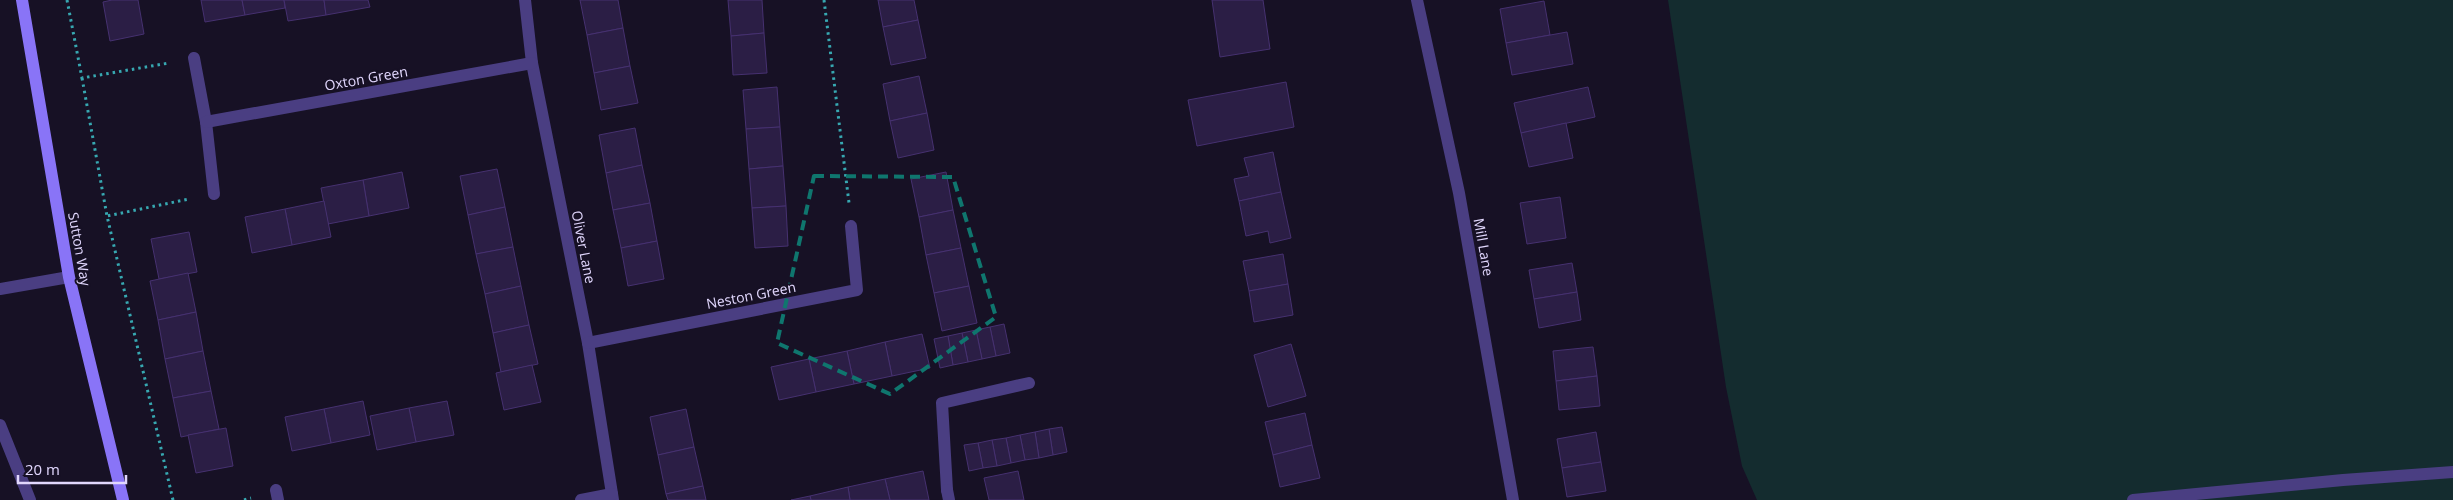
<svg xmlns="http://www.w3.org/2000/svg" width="2453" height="500" font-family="'Open Sans',sans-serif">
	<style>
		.green { fill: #142c2f }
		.building { fill: #2b1e45; stroke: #463170 }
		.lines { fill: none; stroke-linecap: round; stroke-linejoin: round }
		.path { stroke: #37a8b1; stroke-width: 3; stroke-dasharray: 2.5 4; stroke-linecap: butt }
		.service { stroke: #4a3e82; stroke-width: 12 }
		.minor { stroke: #4a3e82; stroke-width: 12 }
		.secondary { stroke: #8974f7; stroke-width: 12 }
		.marked { fill: none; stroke: #0f766e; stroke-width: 4; stroke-dasharray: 10 6; stroke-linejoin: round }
		.labels { text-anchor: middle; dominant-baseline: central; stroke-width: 4; stroke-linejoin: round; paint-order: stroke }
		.street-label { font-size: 14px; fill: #e1d7fd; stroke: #171125 }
	</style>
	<rect width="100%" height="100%" fill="#171125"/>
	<polygon class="green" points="1668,0 2453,0 2453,500 1757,500 1742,466 1726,387"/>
	<g class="building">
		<polygon points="112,0 138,0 144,34 110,41 103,2"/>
		<polygon points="201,0 242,0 245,15 205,22"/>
		<polygon points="242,0 284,0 285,8 245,15"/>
		<polygon points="284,0 324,0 326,15 288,21"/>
		<polygon points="324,0 368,0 370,7 326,15"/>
		<polygon points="580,0 618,0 623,28 587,35"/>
		<polygon points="728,0 762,0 764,33 731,36"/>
		<polygon points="878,0 914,0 918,20 883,27"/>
		<polygon points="1212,0 1263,0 1270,49 1220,57"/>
		<polygon points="1544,1 1550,35 1506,43 1500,9"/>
		<polygon points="918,20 926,58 891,65 883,27"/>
		<polygon points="623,28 630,66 594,73 587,35"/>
		<polygon points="1567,32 1573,64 1512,75 1506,43"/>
		<polygon points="764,33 767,73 733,75 731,36"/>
		<polygon points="630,66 638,103 601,110 594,73"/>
		<polygon points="919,76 927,113 890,121 883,84"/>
		<polygon points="1286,82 1294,127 1197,146 1188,100"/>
		<polygon points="777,87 780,127 746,129 743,90"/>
		<polygon points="1588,87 1595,117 1521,133 1514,103"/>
		<polygon points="927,113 934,150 898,158 890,121"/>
		<polygon points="1566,123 1573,158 1529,167 1521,133"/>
		<polygon points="780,127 783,166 749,169 746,129"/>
		<polygon points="635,128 642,165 606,173 599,135"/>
		<polygon points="1273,152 1281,192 1239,201 1234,179 1249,176 1244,158"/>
		<polygon points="642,165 650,203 613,210 606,173"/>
		<polygon points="783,166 786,206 752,208 749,169"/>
		<polygon points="497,169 505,207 468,215 460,176"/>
		<polygon points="402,172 409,208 369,216 363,180"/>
		<polygon points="946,172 953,210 919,217 911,179"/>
		<polygon points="363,180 369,216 328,224 321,188"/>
		<polygon points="1281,192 1291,238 1270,243 1268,231 1246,236 1239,201"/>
		<polygon points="1560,197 1566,238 1527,244 1520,203"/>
		<polygon points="324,201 331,237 292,245 285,209"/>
		<polygon points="650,203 657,241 621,248 613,210"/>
		<polygon points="786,206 788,246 755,248 752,208"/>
		<polygon points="505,207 513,247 476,254 468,215"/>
		<polygon points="285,209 292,245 252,253 245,217"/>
		<polygon points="953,210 961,248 926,255 919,217"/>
		<polygon points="189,232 197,272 159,279 151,239"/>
		<polygon points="657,241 664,279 628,286 621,248"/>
		<polygon points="513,247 521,286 485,294 476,254"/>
		<polygon points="961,248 969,286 934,293 926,255"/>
		<polygon points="1283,254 1288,284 1249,291 1243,261"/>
		<polygon points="1572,263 1577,292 1534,299 1529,270"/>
		<polygon points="188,273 196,312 158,320 150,281"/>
		<polygon points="1288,284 1293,315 1254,322 1249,291"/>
		<polygon points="521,286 529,325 493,333 485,294"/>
		<polygon points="969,286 977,323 942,331 934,293"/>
		<polygon points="1577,292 1581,320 1539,328 1534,299"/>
		<polygon points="196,312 203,351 165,359 158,320"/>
		<polygon points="1004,324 1010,353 996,356 990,327"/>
		<polygon points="529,325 538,364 501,372 493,333"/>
		<polygon points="990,327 996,356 982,359 976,330"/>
		<polygon points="976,330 982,359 968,362 962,333"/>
		<polygon points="962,333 968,362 953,365 948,336"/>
		<polygon points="922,334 930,368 892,376 885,342"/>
		<polygon points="948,336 953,365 940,368 934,339"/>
		<polygon points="885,342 892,376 854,384 847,351"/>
		<polygon points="1291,344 1306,396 1268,407 1254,355"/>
		<polygon points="1593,347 1597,376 1556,381 1553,351"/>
		<polygon points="203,351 211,391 173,398 165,359"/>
		<polygon points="847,351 854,384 816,392 809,359"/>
		<polygon points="809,359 816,392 779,400 771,367"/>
		<polygon points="532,365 541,402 504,410 496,373"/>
		<polygon points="1597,376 1600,406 1559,410 1556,381"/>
		<polygon points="211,391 219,429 181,437 173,398"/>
		<polygon points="363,401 370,435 331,443 324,409"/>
		<polygon points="447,401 454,435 416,442 409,408"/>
		<polygon points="409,408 416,442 377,450 370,416"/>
		<polygon points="324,409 331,443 292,451 285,417"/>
		<polygon points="686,409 694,447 658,455 650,417"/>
		<polygon points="1305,413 1312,445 1273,455 1265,422"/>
		<polygon points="1062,427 1067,452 1053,455 1049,429"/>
		<polygon points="226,428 233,466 196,473 188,435"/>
		<polygon points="1049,429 1053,455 1039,458 1035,432"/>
		<polygon points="1035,432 1039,458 1025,460 1020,435"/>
		<polygon points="1596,432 1601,462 1562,468 1557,439"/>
		<polygon points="1020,435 1025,460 1011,463 1006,438"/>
		<polygon points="1006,438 1011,463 997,466 992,440"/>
		<polygon points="992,440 997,466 983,468 978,443"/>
		<polygon points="978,443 983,468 969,471 964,445"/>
		<polygon points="1312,445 1320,478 1280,487 1273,455"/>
		<polygon points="694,447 703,486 666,494 658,455"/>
		<polygon points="1601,462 1606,491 1567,497 1562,468"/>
		<polygon points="923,471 929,500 890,500 885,479"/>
		<polygon points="1018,471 1024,500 989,500 984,478"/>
		<polygon points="885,479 890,500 850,500 848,487"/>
		<polygon points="703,486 706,500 668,500 666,494"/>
		<polygon points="848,487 850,500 811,500 810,496"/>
		<polygon points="810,496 811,500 791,500"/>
	</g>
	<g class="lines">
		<g class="path">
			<polyline points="67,0 82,78 169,63"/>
			<polyline points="824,0 849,203"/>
			<polyline points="82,78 107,216"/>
			<polyline points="173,500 107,216 189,199"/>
			<polyline points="244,500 251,498"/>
		</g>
		<g class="service">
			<polyline points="947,490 942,403 1029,383"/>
			<polyline points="2133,500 2343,480 2453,472"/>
		</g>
		<g class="minor">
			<polyline points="525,0 532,63 588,343 613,500"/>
			<polyline points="1417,0 1459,193 1513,500"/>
			<polyline points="194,58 206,122 214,194"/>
			<polyline points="206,122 532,63"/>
			<polyline points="0,289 69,277"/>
			<polyline points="588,343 857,290 851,226"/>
			<polyline points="0,425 30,500"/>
			<polyline points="276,490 278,500"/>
			<polyline points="947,490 949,500"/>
			<polyline points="581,500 612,494"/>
		</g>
		<polyline class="secondary" points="22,0 69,277 123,500"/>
	</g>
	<path class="marked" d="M 814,176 L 953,177 L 996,317 L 890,394 L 777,343 Z"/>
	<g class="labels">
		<g class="street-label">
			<text transform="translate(366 78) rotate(-10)">Oxton Green</text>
			<text transform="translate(584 247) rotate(79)">Oliver Lane</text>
			<text transform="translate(1484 247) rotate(80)">Mill Lane</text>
			<text transform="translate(80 249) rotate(80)">Sutton Way</text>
			<text transform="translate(751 295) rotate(-11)">Neston Green</text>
		</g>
	</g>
	<path d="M18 475v8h108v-8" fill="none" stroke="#e1d7fd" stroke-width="2.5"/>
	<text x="25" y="475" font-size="15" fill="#e1d7fd" stroke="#171125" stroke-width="4" paint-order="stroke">20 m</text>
</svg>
